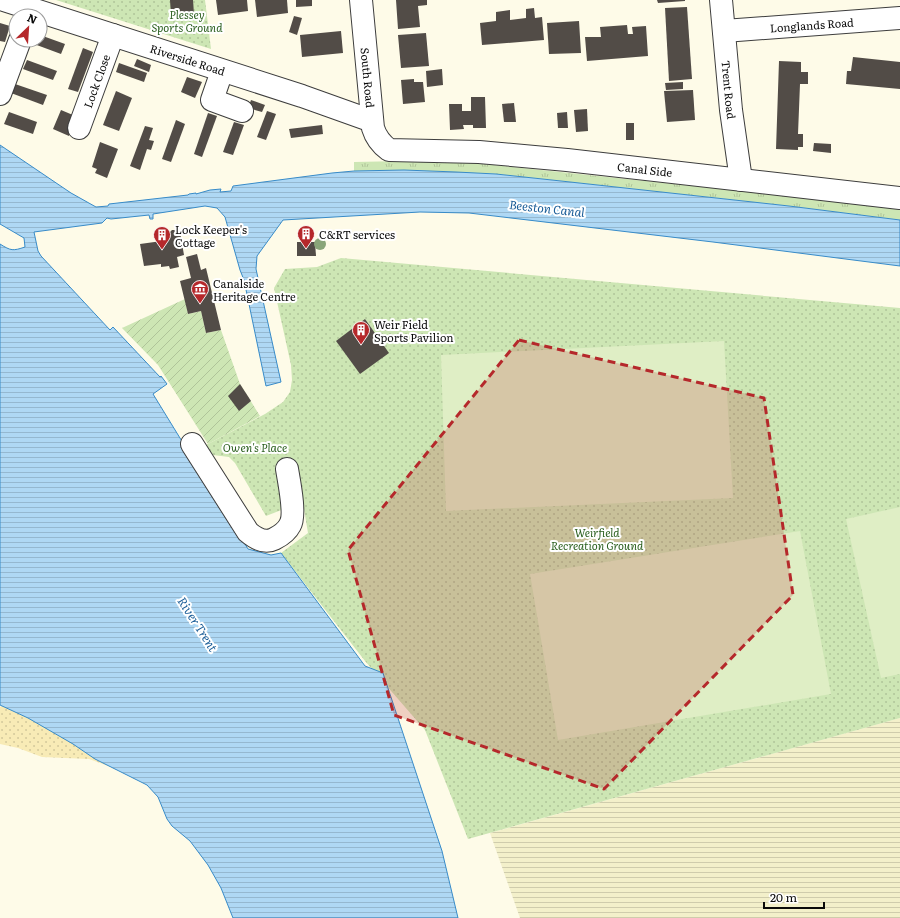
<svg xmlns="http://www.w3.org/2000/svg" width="900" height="918" font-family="Literata,serif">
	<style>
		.farmland { fill: url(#farmland-rules) }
		.grass { fill: url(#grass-tufts) }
		.sand { fill: url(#sand-dots) }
		.park { fill: url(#park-dots) }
		.garden { fill: url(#garden-furrows) }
		.pitch { fill: #dfeec5 }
		.water { fill: url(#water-rules); stroke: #388bc8 }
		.building { fill: #524c47 }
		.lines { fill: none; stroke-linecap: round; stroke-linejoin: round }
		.minor-casing { stroke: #3d3d3d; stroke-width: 24 }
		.minor { stroke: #fff; stroke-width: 22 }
		.tree { fill: #89a579 }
		.marked { fill: #b5282b; fill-opacity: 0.2; stroke: #b5282b; stroke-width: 3; stroke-dasharray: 8 5; stroke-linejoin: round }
		.labels { text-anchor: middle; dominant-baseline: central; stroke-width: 4; stroke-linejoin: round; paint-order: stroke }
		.park-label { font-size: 11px; font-style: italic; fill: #2a5f1e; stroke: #fff }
		.street-label { font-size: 11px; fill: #0a0a0a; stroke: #fff }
		.poi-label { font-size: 11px; fill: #0a0a0a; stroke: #fff; text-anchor: start }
		.water-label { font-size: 12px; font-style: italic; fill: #195c97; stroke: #fff }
	</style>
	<defs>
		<pattern id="farmland-rules" width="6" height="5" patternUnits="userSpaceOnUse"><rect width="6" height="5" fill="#f3f0ca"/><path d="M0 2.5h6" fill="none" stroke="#cfccac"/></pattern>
		<pattern id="grass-tufts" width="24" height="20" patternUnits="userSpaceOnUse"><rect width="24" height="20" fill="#cde6b4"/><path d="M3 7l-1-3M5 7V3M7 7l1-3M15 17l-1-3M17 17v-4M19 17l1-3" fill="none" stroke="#afc499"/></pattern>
		<pattern id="sand-dots" width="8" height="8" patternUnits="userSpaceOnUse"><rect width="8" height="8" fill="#f8ebb6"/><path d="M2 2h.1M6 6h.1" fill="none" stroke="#d3c89b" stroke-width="1.8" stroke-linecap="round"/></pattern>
		<pattern id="park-dots" width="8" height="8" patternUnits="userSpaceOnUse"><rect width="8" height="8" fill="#cde6b4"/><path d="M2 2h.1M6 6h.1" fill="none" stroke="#afc499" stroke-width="1.8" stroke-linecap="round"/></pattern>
		<pattern id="garden-furrows" width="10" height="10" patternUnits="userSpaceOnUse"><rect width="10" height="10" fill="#cde6b4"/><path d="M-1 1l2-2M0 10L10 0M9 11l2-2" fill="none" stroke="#afc499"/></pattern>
		<pattern id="water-rules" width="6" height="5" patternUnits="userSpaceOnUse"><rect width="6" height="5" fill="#afd8f4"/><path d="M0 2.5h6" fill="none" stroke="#95b8d0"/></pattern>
	</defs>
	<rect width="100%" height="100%" fill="#fefbe8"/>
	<polygon class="farmland" points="900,718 900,918 520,918 490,833"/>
	<polygon class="grass" points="403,161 440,161 475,163 900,208 900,220 789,206 496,174 404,170 354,171 354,162"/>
	<polygon class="sand" points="18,702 68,723 111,767 89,759 42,757 18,748 0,744 0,707"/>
	<g class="park">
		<polygon points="56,0 205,0 211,49"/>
		<polygon points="341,258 900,308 900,718 468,839 425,730 365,661 281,553 308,533 301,491 284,509 266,516 235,463 229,457 213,455 206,445 265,414 283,402 290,392 292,380 291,365 274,288 285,269 317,267"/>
	</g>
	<polygon class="garden" points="185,299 188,314 201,311 206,333 221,330 240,384 260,416 208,444 158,365 122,328"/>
	<g class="pitch">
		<polygon points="724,341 733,498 446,511 441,355"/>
		<polygon points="900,507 900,674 881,678 846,519"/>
		<polygon points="800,531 831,694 558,740 530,574"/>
	</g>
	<path class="water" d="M 0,145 L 71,193 L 96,207 L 108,206 L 109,204 L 188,195 L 189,194 L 196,193 L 196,194 L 210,190 L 221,189 L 220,192 L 231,191 L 233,186 L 332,173 L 354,171 L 404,170 L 456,172 L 496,174 L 561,181 L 789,206 L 900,220 L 900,266 L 713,242 L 469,213 L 420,212 L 283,220 L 257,256 L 256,269 L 281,382 L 266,386 L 244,280 L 240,270 L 225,217 L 217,208 L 205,206 L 153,214 L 153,219 L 150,219 L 149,215 L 111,219 L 107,218 L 102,223 L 34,232 L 38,251 L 41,256 L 110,330 L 113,327 L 160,377 L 161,376 L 167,384 L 153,394 L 248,549 L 271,555 L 281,553 L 365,666 L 383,673 L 442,851 L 458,918 L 233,918 L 221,888 L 208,865 L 190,841 L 172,826 L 167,819 L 158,797 L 147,785 L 95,759 L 73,744 L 28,718 L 0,705 L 0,244 C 11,251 13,251 25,247 L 24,238 L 0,224 Z"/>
	<g class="building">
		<polygon points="170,0 193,0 194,14 171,15"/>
		<polygon points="216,0 247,0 248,11 218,15"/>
		<polygon points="255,0 287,0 288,13 257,17"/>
		<polygon points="296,0 312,0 312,6 296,7"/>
		<polygon points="396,0 427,0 427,5 418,6 420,27 398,29"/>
		<polygon points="657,0 685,0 685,1 658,3"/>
		<polygon points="687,7 692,79 669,81 665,8"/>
		<polygon points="534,8 535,18 542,17 544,40 482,45 480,23 496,21 496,12 510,10 510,20 526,18 526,9"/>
		<polygon points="294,16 302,18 297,35 289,32"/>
		<polygon points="579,21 581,53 549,54 547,23"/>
		<polygon points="0,23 10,26 5,42 0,41"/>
		<polygon points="627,25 628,34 633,34 632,27 646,26 648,56 587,61 585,37 601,37 600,27"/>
		<polygon points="341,31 343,53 302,57 300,35"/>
		<polygon points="426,33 429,66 401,68 398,35"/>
		<polygon points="40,35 65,44 61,54 34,44 35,40 40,40"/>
		<polygon points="83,48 93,52 78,92 68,89"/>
		<polygon points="853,57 900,62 900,89 846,84 847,71 851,71"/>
		<polygon points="137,59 151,65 149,72 134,66"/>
		<polygon points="27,60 57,71 53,80 23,69"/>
		<polygon points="779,61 801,62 801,72 808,72 808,84 800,84 798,134 803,134 803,147 798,147 798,150 776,149"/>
		<polygon points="119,63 147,73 144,82 116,72"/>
		<polygon points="442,69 443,85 427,87 426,71"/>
		<polygon points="187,77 202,82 195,98 181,92"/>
		<polygon points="414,79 414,82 423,82 425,102 403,104 401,80"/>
		<polygon points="683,82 683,89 666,90 665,83"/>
		<polygon points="15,84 47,95 43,105 11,93"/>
		<polygon points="693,90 695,120 667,122 664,91"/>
		<polygon points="116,91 132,98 119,131 103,125"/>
		<polygon points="471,97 485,97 486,128 473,128 473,125 463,125 464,129 450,130 449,104 462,104 462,111 471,111"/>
		<polygon points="251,100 265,105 262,112 248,108"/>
		<polygon points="514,103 516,122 504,122 502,104"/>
		<polygon points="587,109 588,131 576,132 574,110"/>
		<polygon points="61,110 80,118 73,125 69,136 53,129"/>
		<polygon points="267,111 276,114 266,140 257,137"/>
		<polygon points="9,112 37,122 33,134 4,124"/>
		<polygon points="567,112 568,128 558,128 557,113"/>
		<polygon points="208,113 217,116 202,157 194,154"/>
		<polygon points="176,120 185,124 171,162 162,159"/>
		<polygon points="234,122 244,125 233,155 223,152"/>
		<rect x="626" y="123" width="8" height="17"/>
		<polygon points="322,125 323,134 291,138 289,129"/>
		<polygon points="145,126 153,128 149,140 154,141 151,150 147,149 140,170 130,166"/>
		<polygon points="100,142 118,149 107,178 95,173 97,169 92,167"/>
		<polygon points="814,143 831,144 831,153 813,151"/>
		<polygon points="172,230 177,230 180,232 184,255 177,257 179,267 170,269 169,266 161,267 161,264 144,266 140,244 169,240 168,234"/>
		<polygon points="297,242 315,242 316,256 297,256"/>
		<polygon points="197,254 201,270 206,268 221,330 206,333 201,311 188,314 180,281 191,278 186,257"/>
		<polygon points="365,319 389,353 360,374 336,341"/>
		<polygon points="240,384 251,401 239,411 228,396"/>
	</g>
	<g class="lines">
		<defs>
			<g id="minor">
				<path id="s1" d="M 4,0 L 302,96 L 372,121"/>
				<path id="s2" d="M 361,0 L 373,128 C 376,138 381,144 389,150 L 479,152 L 567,160 L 900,198"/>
				<path id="s3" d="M 721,0 L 731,110 L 741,180"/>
				<path id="s4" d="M 724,31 L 900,18"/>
				<polyline points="222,71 212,100 242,111"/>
				<polyline points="0,94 20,40"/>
				<path id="s5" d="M 79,128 L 113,35"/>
				<path d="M 192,444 L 248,532 C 255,538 264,544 274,539 C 280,536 287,531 290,525 C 296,515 289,481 287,469"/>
			</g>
		</defs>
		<use href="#minor" class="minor-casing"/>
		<use href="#minor" class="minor"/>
	</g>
	<circle class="tree" cx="320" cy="244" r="6"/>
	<path class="marked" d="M 519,340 L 764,398 L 793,595 L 604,789 L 394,715 L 348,550 Z"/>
	<defs>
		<symbol id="building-pin" viewBox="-11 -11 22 30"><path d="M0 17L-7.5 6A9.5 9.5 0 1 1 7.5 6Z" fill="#b5282b" stroke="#fff"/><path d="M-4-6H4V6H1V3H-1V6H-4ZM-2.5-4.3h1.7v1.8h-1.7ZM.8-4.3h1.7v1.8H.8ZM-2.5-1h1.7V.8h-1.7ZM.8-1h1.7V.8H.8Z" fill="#fff"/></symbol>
		<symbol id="museum-pin" viewBox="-11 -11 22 30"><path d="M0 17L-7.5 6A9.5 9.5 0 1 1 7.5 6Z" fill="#b5282b" stroke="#fff"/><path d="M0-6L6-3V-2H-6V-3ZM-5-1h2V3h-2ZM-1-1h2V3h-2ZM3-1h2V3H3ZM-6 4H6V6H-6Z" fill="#fff"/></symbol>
	</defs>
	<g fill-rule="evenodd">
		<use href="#building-pin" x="296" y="224" width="20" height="27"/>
		<use href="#building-pin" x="152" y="225" width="20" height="27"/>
		<use href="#museum-pin" x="190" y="279" width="20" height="27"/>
		<use href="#building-pin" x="351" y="320" width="20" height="27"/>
	</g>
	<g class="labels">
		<g class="park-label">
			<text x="187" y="14">Plessey<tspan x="187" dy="13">Sports Ground</tspan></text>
			<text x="255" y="447">Owen's Place</text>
			<text x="597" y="532">Weirfield<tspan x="597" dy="13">Recreation Ground</tspan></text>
		</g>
		<g class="street-label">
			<text stroke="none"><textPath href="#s4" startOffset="88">Longlands Road</textPath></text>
			<text stroke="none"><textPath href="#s1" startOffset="193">Riverside Road</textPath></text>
			<text stroke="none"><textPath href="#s2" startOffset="78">South Road</textPath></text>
			<text stroke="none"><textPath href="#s5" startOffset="50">Lock Close</textPath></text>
			<text stroke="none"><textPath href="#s3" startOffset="90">Trent Road</textPath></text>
			<text stroke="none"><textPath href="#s2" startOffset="413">Canal Side</textPath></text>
		</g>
		<g class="poi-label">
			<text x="175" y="229">Lock Keeper's<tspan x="175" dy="13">Cottage</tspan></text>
			<text x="319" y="234">C&amp;RT services</text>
			<text x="213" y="283">Canalside<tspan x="213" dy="13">Heritage Centre</tspan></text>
			<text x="374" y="324">Weir Field<tspan x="374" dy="13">Sports Pavilion</tspan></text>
		</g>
		<g class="water-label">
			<text transform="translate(547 208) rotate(6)">Beeston Canal</text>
			<text transform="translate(198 624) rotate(57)">River Trent</text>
		</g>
	</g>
	<g transform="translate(28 28) rotate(25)"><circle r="19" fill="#ffffff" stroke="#9d9d9d"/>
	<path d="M0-3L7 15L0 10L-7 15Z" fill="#b5282b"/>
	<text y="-6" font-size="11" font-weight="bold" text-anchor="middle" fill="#0a0a0a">N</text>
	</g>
	<path d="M764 902v6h60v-6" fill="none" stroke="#0a0a0a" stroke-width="2"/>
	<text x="770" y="902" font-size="12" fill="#0a0a0a" stroke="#ffffff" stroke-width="3" paint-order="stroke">20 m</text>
</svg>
